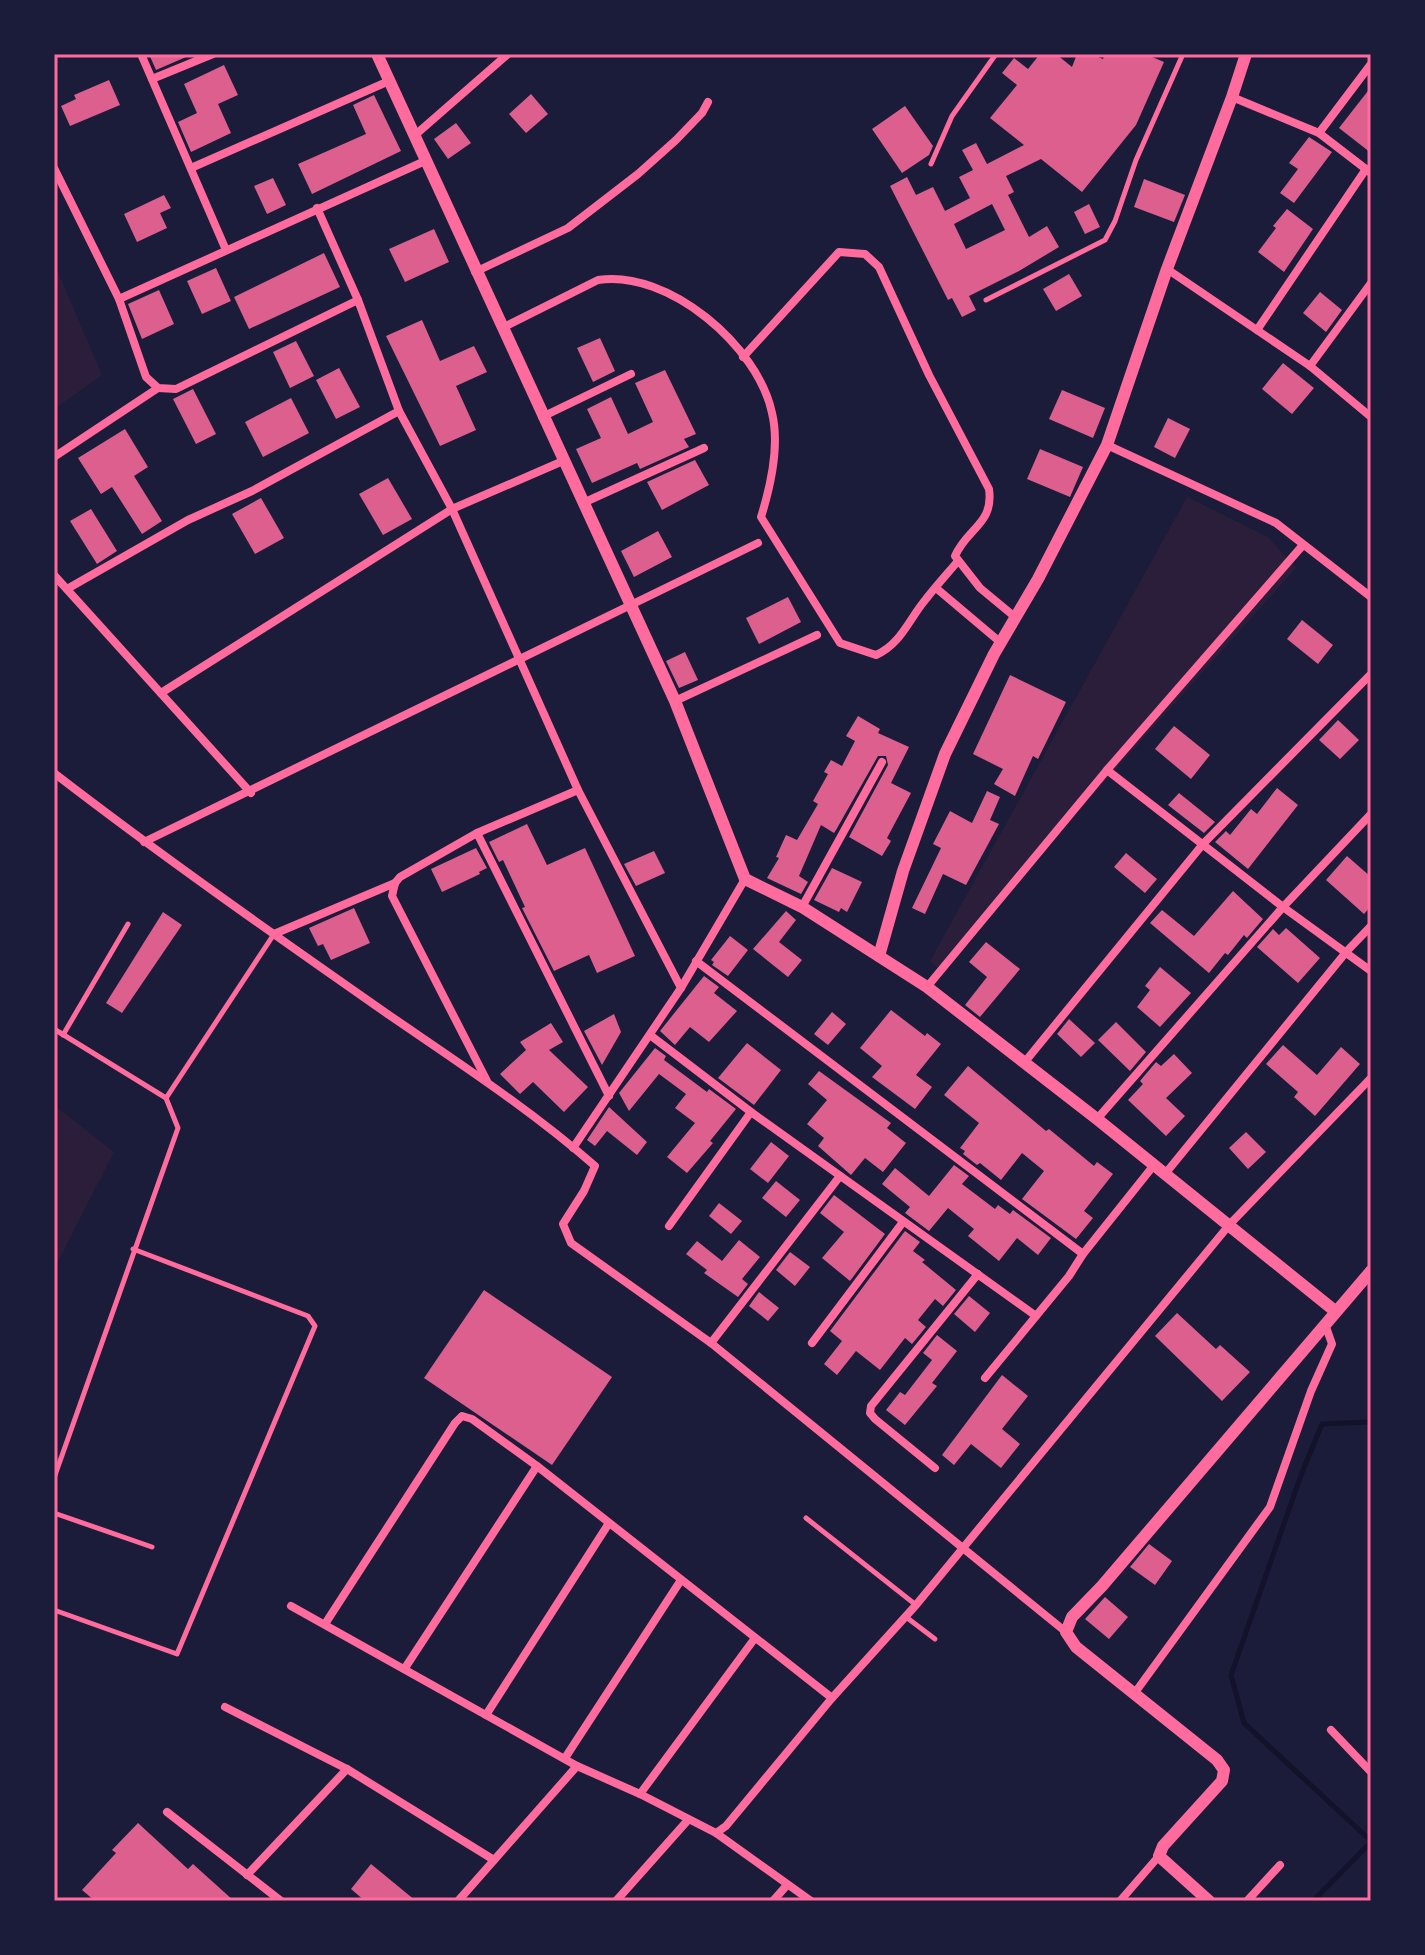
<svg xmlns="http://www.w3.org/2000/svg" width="1425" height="1955" font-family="Overpass,sans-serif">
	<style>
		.green { fill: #2a1e3b }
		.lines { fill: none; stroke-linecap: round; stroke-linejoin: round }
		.stream { stroke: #12122b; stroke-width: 5 }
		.building { fill: #dd5f8e; fill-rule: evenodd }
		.service { stroke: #ff6b9d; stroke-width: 5 }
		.minor { stroke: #ff6b9d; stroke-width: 8 }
		.tertiary { stroke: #ff6b9d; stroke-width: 12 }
		.neatline { fill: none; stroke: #ff6b9d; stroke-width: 3 }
	</style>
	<rect width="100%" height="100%" fill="#1b1b3a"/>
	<g class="green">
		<polygon points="54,263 102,375 54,409"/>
		<polygon points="1187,497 1268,537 1296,568 938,968 930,961"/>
		<polygon points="54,1105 114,1152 54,1269"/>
	</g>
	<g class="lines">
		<g class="stream">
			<polyline points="1371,1422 1322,1424 1301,1475 1231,1675 1244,1723 1371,1841"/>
			<polyline points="1313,1901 1371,1842"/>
		</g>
	</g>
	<g class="building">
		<polygon points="149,54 193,54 156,70"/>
		<path d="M 1040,54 L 1056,54 L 1072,67 L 1077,54 L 1091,54 L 1103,59 L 1105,54 L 1145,54 L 1164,62 L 1136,125 L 1082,192 L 1041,159 L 1006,176 L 1014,192 L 1008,195 L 1029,237 L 1047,226 L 1059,247 L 1019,271 L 969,296 L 976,310 L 962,317 L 952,298 L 948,300 L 890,186 L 907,177 L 916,195 L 933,187 L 945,211 L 970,198 L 959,177 L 973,170 L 962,150 L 976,143 L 987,164 L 1024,145 L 990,118 L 1017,85 L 1002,73 L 1014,58 L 1028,69 ZM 992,204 L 1005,230 L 966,249 L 954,224 Z"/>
		<polygon points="224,65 238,95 218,104 231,133 191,152 178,122 197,113 184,84"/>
		<polygon points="109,80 120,105 70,126 61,106 76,99 74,95"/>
		<polygon points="1371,87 1371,153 1339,128"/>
		<polygon points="531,94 548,114 526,133 509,114"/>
		<polygon points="374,95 401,151 312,194 298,164 366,134 353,105"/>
		<polygon points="905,106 933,146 929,155 902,173 872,129"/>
		<polygon points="456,123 471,143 448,159 434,139"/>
		<polygon points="1309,137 1332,152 1294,203 1280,193 1298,169 1289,163"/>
		<polygon points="273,178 286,205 267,214 254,186"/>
		<polygon points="1144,179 1185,195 1174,222 1134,207"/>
		<polygon points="164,195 171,208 160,213 167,228 137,242 124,214"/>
		<polygon points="1089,204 1100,227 1085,234 1074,212"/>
		<polygon points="1287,209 1313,229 1284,272 1258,252 1276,228 1273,226"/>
		<polygon points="434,229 449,262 405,282 389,249"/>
		<polygon points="324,253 340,287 249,329 234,297"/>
		<polygon points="216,268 231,301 202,314 187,281"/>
		<polygon points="1069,274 1082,296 1056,311 1043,289"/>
		<polygon points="159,290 174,324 142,339 128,304"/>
		<polygon points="1320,292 1342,310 1326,332 1303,313"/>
		<polygon points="422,320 440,361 474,346 487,372 456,386 476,430 440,446 386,336"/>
		<polygon points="600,338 615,371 593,382 577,348"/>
		<polygon points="296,341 314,376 290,388 273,352"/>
		<polygon points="1283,363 1314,388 1292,414 1262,389"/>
		<polygon points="339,368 360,407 336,419 316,380"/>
		<polygon points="665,370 696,434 684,439 689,447 640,469 637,463 592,483 576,449 601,438 587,409 611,397 628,434 653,422 635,383"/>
		<polygon points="193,389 216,434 196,444 173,399"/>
		<polygon points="1062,390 1105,408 1093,438 1049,419"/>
		<polygon points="291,398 309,433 263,457 245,422"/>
		<polygon points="1168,418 1190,429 1175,458 1154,447"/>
		<polygon points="125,429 148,467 134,476 162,521 142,534 112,487 101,494 78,458"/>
		<polygon points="1040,449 1083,467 1070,497 1027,479"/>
		<polygon points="695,460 709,485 662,510 647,482"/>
		<polygon points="388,478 412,519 383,535 359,494"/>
		<polygon points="261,498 284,538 255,554 232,514"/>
		<polygon points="91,509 117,551 97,564 70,521"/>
		<polygon points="658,531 672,557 634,577 621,551"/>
		<polygon points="788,597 801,622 759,644 746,618"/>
		<polygon points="1302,620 1333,645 1318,664 1287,639"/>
		<polygon points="685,652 698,680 679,688 666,661"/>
		<polygon points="1010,675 1066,702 1038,759 1033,756 1015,796 994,784 1003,769 973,754"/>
		<polygon points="858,716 880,729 878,733 909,747 891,783 911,793 887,838 891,841 882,856 849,837 888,765 886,756 878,756 836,830 834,833 821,825 799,876 808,882 801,894 767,878 779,858 776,857 786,835 797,840 818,804 813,801 828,774 824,772 831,760 842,766 855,741 846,736"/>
		<polygon points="1338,720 1359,740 1340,759 1319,740"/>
		<polygon points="1174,726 1210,755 1191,779 1155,749"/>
		<polygon points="1277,788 1298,805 1248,869 1215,842 1226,831 1230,835 1251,809 1257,814"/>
		<polygon points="987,791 1000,797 990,820 999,824 966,885 943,874 925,914 912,908 941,848 933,844 950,811 972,823"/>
		<polygon points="1179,793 1215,822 1204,833 1168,805"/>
		<polygon points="527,824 547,865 585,848 635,956 597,973 589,955 554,971 522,908 525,907 503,860 499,862 489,842"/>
		<polygon points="476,848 487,868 479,872 480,874 442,892 431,869"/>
		<polygon points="654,851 665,873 636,886 624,864"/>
		<polygon points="1126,853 1157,879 1145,893 1114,867"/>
		<polygon points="1347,856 1371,877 1371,906 1364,914 1326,880"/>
		<polygon points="832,868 862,882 847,912 841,908 839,912 814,900"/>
		<polygon points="1233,891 1263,919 1247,938 1244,935 1228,955 1225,953 1209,973 1150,923 1162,910 1194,936"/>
		<polygon points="354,908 370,943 331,960 323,944 318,946 309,928"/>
		<polygon points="786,911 796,920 779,942 802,960 788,977 753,949"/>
		<polygon points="163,912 182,925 122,1013 106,1003"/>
		<polygon points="1286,928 1320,958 1298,983 1257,947 1273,929 1279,935"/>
		<polygon points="730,936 748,950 728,976 712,965 714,962 711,960"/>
		<polygon points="986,942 1020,969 980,1017 965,1005 987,977 969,962"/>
		<polygon points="1160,967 1191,993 1160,1027 1137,1007 1150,990 1145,986"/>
		<polygon points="704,976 719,987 714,993 737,1011 709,1042 690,1027 675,1045 660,1031"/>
		<polygon points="891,1010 925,1036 927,1033 941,1044 916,1075 932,1087 915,1109 872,1077 882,1066 860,1048"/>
		<polygon points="832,1012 846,1024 828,1045 814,1034"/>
		<polygon points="614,1014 621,1032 602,1065 584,1031"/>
		<polygon points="1069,1019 1095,1043 1081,1057 1057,1034"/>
		<polygon points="1116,1022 1146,1052 1130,1071 1098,1040"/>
		<polygon points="551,1023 563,1042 549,1050 588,1087 564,1112 533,1082 520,1094 500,1074 526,1050 520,1042"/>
		<polygon points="747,1043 781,1070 754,1105 718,1078"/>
		<polygon points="1283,1045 1317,1075 1341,1047 1360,1064 1315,1116 1294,1097 1298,1092 1266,1064"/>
		<polygon points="655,1048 666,1056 664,1060 707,1092 709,1089 736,1109 710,1141 713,1143 687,1173 667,1157 695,1123 675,1108 686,1094 659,1074 629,1111 619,1093"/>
		<polygon points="1174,1054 1192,1073 1166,1098 1185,1116 1166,1136 1128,1100 1143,1084 1140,1081 1156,1062 1161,1066"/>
		<polygon points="968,1066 1046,1131 1049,1129 1094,1166 1097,1162 1113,1174 1084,1211 1093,1218 1076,1239 1022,1199 1044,1171 1022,1153 1001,1180 980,1163 977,1165 963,1154 965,1151 960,1148 979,1123 944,1095"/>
		<polygon points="819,1071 891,1123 887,1128 906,1143 883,1172 865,1158 851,1175 818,1146 824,1138 807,1124 827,1100 808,1084"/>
		<polygon points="609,1107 647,1142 637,1155 607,1131 595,1146 587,1140"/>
		<polygon points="1246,1132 1266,1152 1248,1169 1229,1148"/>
		<polygon points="771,1142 789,1156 768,1183 750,1169"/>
		<polygon points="954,1165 969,1176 962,1184 995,1209 998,1205 1010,1214 1013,1210 1051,1238 1038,1255 1017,1238 999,1261 968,1236 974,1229 948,1208 929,1231 905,1213 910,1207 882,1184 895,1168 929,1196"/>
		<polygon points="776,1181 800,1200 786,1217 762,1198"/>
		<polygon points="834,1195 885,1234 850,1281 822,1258 844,1232 820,1213"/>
		<polygon points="719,1203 742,1221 731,1234 709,1216"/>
		<polygon points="905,1231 920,1242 913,1251 925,1260 922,1262 956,1290 943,1306 935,1299 918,1320 926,1327 912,1344 905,1338 880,1370 856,1351 837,1375 824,1364 842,1341 830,1331"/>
		<polygon points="739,1240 760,1257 742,1279 748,1284 738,1297 704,1273 707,1270 686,1254 697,1241 722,1261"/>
		<polygon points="790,1252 810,1267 795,1286 776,1270"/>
		<polygon points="484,1290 612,1377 552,1465 424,1378"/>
		<polygon points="759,1292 779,1308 768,1321 749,1306"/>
		<polygon points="969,1296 990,1313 975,1332 954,1314"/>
		<polygon points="1177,1313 1216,1349 1220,1345 1250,1372 1222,1401 1155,1336"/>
		<polygon points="937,1335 957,1351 932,1383 937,1386 905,1425 886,1410 900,1392 905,1395 932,1360 923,1353"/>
		<polygon points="1002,1375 1028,1396 1002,1429 1020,1444 1001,1468 971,1444 954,1465 942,1455"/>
		<polygon points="1149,1544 1172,1561 1155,1585 1130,1567"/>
		<polygon points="1105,1597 1128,1617 1109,1639 1085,1619"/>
		<polygon points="138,1823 188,1869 193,1864 234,1901 95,1901 82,1890 116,1853 112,1850"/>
		<polygon points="371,1864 416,1901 365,1901 351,1889"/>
	</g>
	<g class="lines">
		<g class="service">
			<polyline points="931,164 952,116 996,54"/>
			<polyline points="986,300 1105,240 1115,221 1136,160 1183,54"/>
			<polyline points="54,1029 166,1098 178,1128 54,1478"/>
			<polyline points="63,1035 128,924"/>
			<polyline points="166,1098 274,934"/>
			<polyline points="54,1513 152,1547"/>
			<polyline points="806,1518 916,1605"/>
			<polyline points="54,1610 177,1654 315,1326 308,1316 133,1249"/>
			<polyline points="906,1617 935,1639"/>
		</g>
		<g class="minor">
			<polyline points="141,54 226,250"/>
			<polyline points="152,79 213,54"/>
			<polyline points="1232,97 1319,133 1371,173"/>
			<polyline points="1319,133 1371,64"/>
			<polyline points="414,136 508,54"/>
			<polyline points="54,168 119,299 146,377 158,388 176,389 358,300"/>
			<polyline points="191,168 389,81"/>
			<polyline points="317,208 358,300 399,411 452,509 578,790 681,988"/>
			<polyline points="1167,269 1310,366 1371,417"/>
			<polyline points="475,272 568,228 638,174 676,140 702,113 708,102"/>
			<polyline points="119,299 425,161"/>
			<path d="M 502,328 L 598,280 C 668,269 758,346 772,413 C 780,446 771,485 761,517 L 840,643 L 876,655 C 901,644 909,619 926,599 C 936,586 947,574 958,561"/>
			<polyline points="1257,330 1366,169"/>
			<path d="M 743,357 L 839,252 L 865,254 L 879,267 L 929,375 L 989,489 C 994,524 967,528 955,556 L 980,588 L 1015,617"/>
			<polyline points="1310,366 1371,283"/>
			<polyline points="542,417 631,374"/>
			<polyline points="1107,445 1276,523 1371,597"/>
			<polyline points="54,457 158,388"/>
			<polyline points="583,503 704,448"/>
			<polyline points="54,575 251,793"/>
			<polyline points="936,588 1000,642"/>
			<polyline points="67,589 188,520 252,491 399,411"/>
			<polyline points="161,693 452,509 563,461"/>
			<polyline points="675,701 817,635"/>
			<polyline points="1107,770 1283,907 1371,971"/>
			<path d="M 54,773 C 163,857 276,936 389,1015 C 459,1063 531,1110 595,1166 L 584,1191 L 563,1224 L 571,1243 L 711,1343 L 1066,1632"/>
			<polyline points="477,833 609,1096"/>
			<polyline points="144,842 758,543"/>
			<polyline points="802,907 882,762"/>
			<polyline points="274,934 395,883"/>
			<polyline points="696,961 1083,1254"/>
			<polyline points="927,987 1107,770 1303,545"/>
			<polyline points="650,1035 751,1112 1036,1316"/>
			<polyline points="1024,1063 1203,844 1371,674"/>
			<polyline points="487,1081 392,896 395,883 400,877 477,833 578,790"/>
			<polyline points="1097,1119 1283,907 1371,814"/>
			<polyline points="573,1148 681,988 745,879"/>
			<polyline points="1165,1174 1347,951 1371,926"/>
			<polyline points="669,1226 751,1112"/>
			<polyline points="711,1343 840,1176"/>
			<polyline points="812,1343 903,1222"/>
			<polyline points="985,1378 1069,1276 1083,1254 1154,1165"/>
			<polyline points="935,1468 875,1419 870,1413 871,1406 978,1274"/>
			<polyline points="291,1606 577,1766"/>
			<polyline points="325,1624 455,1423 462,1416 472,1419 537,1466 832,1698"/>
			<polyline points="405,1668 537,1466"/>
			<polyline points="1134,1694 1270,1507 1311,1391 1332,1344 1325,1324"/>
			<polyline points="225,1707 347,1769 494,1860"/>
			<polyline points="486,1715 609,1523"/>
			<polyline points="1331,1730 1371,1772"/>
			<polyline points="565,1758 681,1580"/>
			<polyline points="640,1794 755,1638"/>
			<polyline points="167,1812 281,1901"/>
			<polyline points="716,1833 811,1901"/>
			<polyline points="247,1875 347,1769"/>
			<polyline points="458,1901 577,1766 640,1794 716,1833 726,1826 832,1698 916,1605 1230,1224 1371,1078"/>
			<polyline points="616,1901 688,1820"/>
			<polyline points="773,1901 787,1885"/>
			<polyline points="1120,1901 1159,1856"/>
			<polyline points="1247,1901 1280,1865"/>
		</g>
		<g class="tertiary">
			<polyline points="377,54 675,701 745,879 802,907 927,987 1097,1119 1335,1311"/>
			<polyline points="879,956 903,871 945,754 994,654 1038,579 1107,445 1167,269 1232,97 1246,54"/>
			<polyline points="1209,1901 1159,1856 1163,1846 1222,1781 1224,1770 1217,1760 1076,1647 1066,1632 1072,1617 1102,1586 1371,1271"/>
		</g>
	</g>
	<rect width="1425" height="1955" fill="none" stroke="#1b1b3a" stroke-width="112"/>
	<rect x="56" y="56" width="1313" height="1843" class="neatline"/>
</svg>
